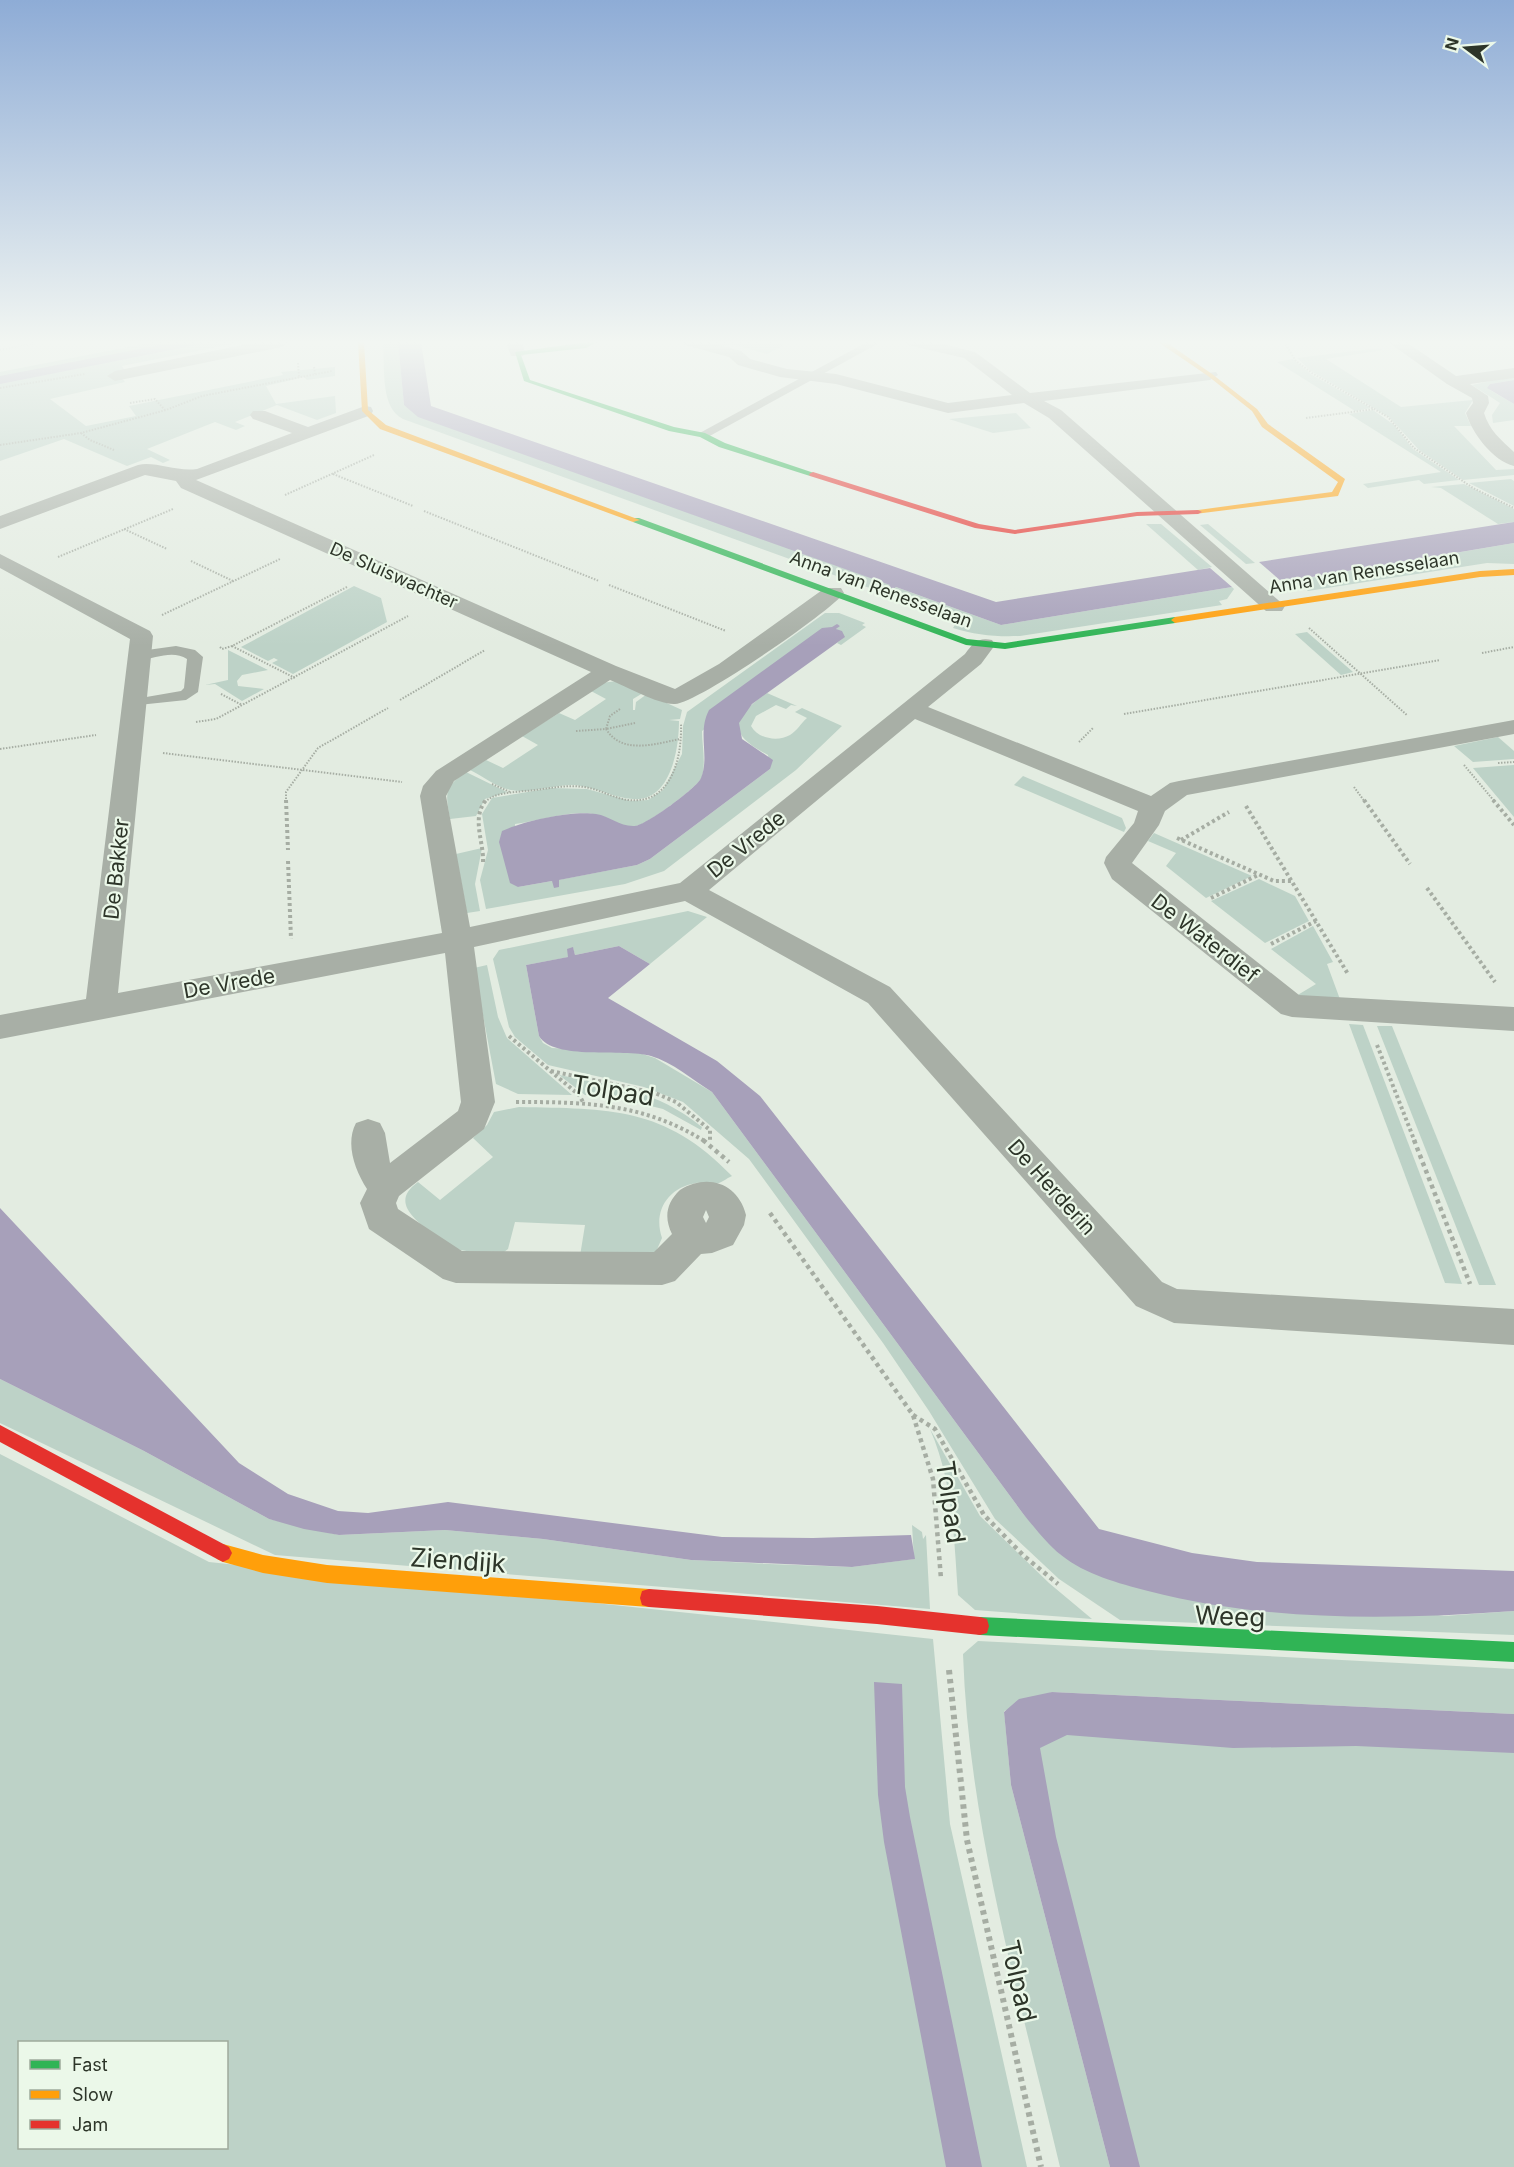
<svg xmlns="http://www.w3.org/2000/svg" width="1514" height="2167" font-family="Inter,sans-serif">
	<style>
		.green { fill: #bdd2c7; fill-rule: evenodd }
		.water { fill: #a7a0ba }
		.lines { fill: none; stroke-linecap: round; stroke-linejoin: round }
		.path-far3 { stroke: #a6ada3; stroke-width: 2; stroke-dasharray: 1.5 1.5; stroke-linecap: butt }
		.path-far2 { stroke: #a6ada3; stroke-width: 4; stroke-dasharray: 3 3; stroke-linecap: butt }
		.path-far1 { stroke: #a6ada3; stroke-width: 4.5; stroke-dasharray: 4 4; stroke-linecap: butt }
		.path { stroke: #a6ada3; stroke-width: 6; stroke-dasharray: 4.5 4.5; stroke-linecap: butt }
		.lane { fill: #a8afa6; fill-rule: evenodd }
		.street { fill: #a8afa6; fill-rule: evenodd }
		.fast { fill: #30b455; fill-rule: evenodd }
		.slow { fill: #ff9f0a; fill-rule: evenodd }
		.jam { fill: #e5322d; fill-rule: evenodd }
		.rail { stroke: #a8afa6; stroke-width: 2; stroke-dasharray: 1 2; stroke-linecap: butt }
		.labels { text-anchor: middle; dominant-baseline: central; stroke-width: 4.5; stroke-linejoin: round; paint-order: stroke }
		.far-street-label { font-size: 18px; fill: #2d3529; stroke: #ebf8e9 }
		.street-label { font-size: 21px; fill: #2d3529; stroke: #ebf8e9 }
		.near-street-label { font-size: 26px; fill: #2d3529; stroke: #ebf8e9 }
	</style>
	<rect width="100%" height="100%" fill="#e3ece1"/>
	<g class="green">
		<polygon points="154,342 176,342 112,355 116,361 212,342 242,342 122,366 125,371 122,378 125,382 50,399 86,426 136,416 129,406 283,375 281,372 335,367 335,376 307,380 304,377 266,386 276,404 335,396 336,413 317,420 277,405 235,422 245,426 236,430 215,422 147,449 170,460 163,463 151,457 127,466 64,439 0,461 0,372"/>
		<path d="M 389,342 L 398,342 L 404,405 L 891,585 L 887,589 L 890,591 L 896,587 L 1001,625 L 1232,587 L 1234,589 L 1227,599 L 1219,601 L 1222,605 L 1020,636 C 996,637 975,635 953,628 L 958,620 L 403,419 C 380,408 385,368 383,345 Z"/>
		<polygon points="709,342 774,342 784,345 767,354 731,344 724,347"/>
		<polygon points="1379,348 1383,350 1326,359 1401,407 1473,400 1465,413 1471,426 1454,426 1496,470 1514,469 1514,475 1463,480 1419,450 1389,417 1311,371 1297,358"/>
		<polygon points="1293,359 1312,375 1371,408 1355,411 1277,362"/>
		<polygon points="1514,376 1514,380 1490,384 1490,390 1514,404 1514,420 1493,423 1492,415 1500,403 1472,385"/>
		<polygon points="1373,410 1394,425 1413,449 1459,480 1424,484 1419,480 1368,488 1363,484 1441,472 1349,414"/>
		<polygon points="1016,413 1031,428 993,433 949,419"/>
		<polygon points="1511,479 1514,481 1514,506 1469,483"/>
		<polygon points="1464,484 1514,509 1514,522 1498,524 1441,488 1431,487"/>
		<polygon points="1146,524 1161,524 1212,567 1198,570"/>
		<polygon points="1208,524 1255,563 1246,564 1200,525"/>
		<polygon points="1514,543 1514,564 1487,563 1308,591 1303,587 1273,584"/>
		<polygon points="354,586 381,598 387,622 293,674 272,663 278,660 274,658 268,661 241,647"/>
		<path d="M 825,613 L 839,613 L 865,623 L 862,625 L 866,627 L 841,645 L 837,643 L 844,637 L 836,629 L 840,625 L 702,731 C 702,745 706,762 702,777 C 699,786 647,825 636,826 C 618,829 603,813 584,813 C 561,813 537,821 515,824 L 518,887 L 552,881 L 559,887 L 558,880 L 637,865 L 650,859 L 770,769 L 768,755 C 727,734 731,718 767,693 L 797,706 L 791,705 L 786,709 L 776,705 L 756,716 L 751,726 C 758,739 778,742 790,735 C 797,731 801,723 807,718 L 795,712 L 802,708 L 842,726 L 796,770 L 664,871 L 625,884 L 486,909 L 480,880 L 488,850 L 482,814 L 492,798 L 551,788 L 587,789 L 631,801 L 648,800 L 663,790 L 682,754 L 683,726 L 687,712 Z"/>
		<polygon points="1307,632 1353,672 1341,675 1295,634"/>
		<polygon points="228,650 268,670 242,675 237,681 238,686 264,689 242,701 215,684 205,685 228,680"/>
		<path d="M 617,681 L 643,693 L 633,699 L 633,710 L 635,710 L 636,702 L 647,694 L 682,710 L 680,719 L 669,720 L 679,721 C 679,748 671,802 633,799 C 614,798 596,787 575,785 C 554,784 532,794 511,790 C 497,788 483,776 470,770 L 486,760 L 503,768 L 538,745 L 522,736 L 559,713 L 575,720 L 606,699 L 591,691 L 601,683 Z"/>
		<polygon points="1498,737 1514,751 1514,759 1473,762 1454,746"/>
		<polygon points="1514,765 1514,817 1473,768"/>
		<path d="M 466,772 L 507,792 L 485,799 L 476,816 L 450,819 C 446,793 443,788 466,772 Z"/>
		<polygon points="1023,776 1122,818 1126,828 1124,832 1014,785"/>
		<polygon points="1154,833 1252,876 1206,898 1166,866 1176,853 1148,841"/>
		<polygon points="482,848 475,884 480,911 467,913 456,854"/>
		<polygon points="1259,879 1295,896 1309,921 1265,943 1211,901"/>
		<polygon points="688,911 707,917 650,964 619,946 575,955 573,948 569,957 526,965 539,1036 543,1043 552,1048 636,1052 655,1058 712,1092 1024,1515 1061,1555 1444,1616 1514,1611 1514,1635 1120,1620 1059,1579 995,1519 929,1411 883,1343 749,1159 683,1102 644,1087 548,1065 515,1037 509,1027 493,959 499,950"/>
		<polygon points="1313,926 1333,962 1327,964 1341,1002 1296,996 1316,984 1271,949"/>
		<polygon points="487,965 498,1017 507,1038 572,1095 518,1094 496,1084 474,968"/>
		<polygon points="1349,1024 1363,1025 1462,1284 1445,1283"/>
		<polygon points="1377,1026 1392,1026 1496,1285 1479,1285"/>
		<path d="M 559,1075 C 615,1086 656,1090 702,1127 L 701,1130 L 663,1109 L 618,1098 L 585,1095 Z"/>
		<path d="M 519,1107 C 609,1109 665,1106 732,1176 C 727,1178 720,1184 715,1184 C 709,1185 702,1182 696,1183 C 667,1188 653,1212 662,1238 L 655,1254 L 580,1256 L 585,1225 L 515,1222 L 508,1249 L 504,1252 C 487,1251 465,1254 449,1246 C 442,1243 436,1237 430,1232 C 413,1218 391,1201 418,1182 L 440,1200 L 493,1157 L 473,1138 L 487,1125 L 494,1112 Z"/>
		<polygon points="0,1379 144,1451 269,1519 339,1535 445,1530 543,1539 691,1560 769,1564 852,1567 914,1559 912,1525 922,1532 923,1539 926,1535 930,1609 275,1555 0,1423"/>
		<path d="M 930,1429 L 980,1516 L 1049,1583 L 1092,1619 L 975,1610 L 958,1595 C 954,1539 953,1482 930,1429 Z"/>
		<path d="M 0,1454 L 209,1562 L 933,1639 L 950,1824 L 1027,2167 L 0,2167 ZM 20,2042 L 226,2042 L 226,2148 L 20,2148 Z"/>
		<path d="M 978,1641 L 1514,1669 L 1514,1714 L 1052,1692 L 1004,1711 L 1011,1785 L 1110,2167 L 1060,2167 C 1020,1998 969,1829 963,1654 Z"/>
		<polygon points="1021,1724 1514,1740 1514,2167 1123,2167"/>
	</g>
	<g class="water">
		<polygon points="176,342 212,342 0,384 0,376"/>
		<polygon points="398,342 421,342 431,406 996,602 1210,568 1232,587 1001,625 896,587 891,591 886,589 890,585 418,417 404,405"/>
		<polygon points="1514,380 1514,404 1487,388 1490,384"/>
		<polygon points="1514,522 1514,543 1282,582 1259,562"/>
		<path d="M 837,624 L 840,626 L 836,629 L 842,631 L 845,637 L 752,704 L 739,723 L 742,739 L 773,760 L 770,769 L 650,859 L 637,865 L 559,880 L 559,887 L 554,888 L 552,881 L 518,887 L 510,883 L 499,842 L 502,831 C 523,821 573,810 596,814 C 610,816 620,827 635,826 C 646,825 697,788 701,778 C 710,756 697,733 709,710 L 822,628 L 832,627 Z"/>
		<path d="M 619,946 L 650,964 L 608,998 L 717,1061 L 760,1096 L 1099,1529 L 1192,1553 L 1257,1562 L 1514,1571 L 1514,1611 C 1392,1620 1267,1622 1148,1591 C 1118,1583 1086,1575 1061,1555 C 1047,1544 1035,1528 1024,1515 L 712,1092 C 693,1080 672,1062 651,1056 C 623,1048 554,1061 539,1036 L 526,965 L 568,957 L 567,949 L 573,947 L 575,955 Z"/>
		<polygon points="0,1208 239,1463 288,1494 338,1511 368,1513 448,1502 722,1537 813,1538 911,1535 915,1559 852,1567 691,1560 543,1539 445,1530 339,1535 304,1529 269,1519 144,1451 0,1379"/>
		<polygon points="874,1682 902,1684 905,1787 910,1817 982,2167 946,2167 884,1842 878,1795"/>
		<polygon points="1052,1692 1514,1714 1514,1753 1356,1746 1233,1748 1067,1735 1040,1748 1056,1837 1140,2167 1110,2167 1011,1785 1004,1712 1019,1699"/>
	</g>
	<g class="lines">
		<g class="path-far3">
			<polyline points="1284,342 1296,361 1312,373 1388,417 1414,448 1473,488 1514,508"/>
			<polyline points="298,363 299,377"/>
			<polyline points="314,367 315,374"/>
			<polyline points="0,388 85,374"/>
			<polyline points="130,403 155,399 165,410"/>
			<polyline points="1306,418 1375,409"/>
			<polyline points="81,433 90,440 114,450"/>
			<polyline points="0,445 81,433 166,410 202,396 332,371"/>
			<polyline points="333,474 413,506"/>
			<polyline points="285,495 374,455"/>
			<polyline points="424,511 599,581"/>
			<polyline points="124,529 167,549"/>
			<polyline points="58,557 173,509"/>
			<polyline points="191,561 233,581"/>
			<polyline points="609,585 726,631"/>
			<polyline points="162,615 280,559"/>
			<polyline points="1309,628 1407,715"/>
			<polyline points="232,646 295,678"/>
			<polyline points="220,647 222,649 232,646 347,587"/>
			<polyline points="1482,653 1514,647"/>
			<polyline points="221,694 242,705"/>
			<polyline points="400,700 485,650"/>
			<polyline points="620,709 610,716 606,729 635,723"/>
			<polyline points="1124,714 1440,660"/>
			<polyline points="196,722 216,719 408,616"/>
			<path d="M 576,731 L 606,729 C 622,755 655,744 680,739"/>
			<polyline points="1079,742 1093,728"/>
			<polyline points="0,749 96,735"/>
			<polyline points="163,753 402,782"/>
			<polyline points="1498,763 1514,762"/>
			<polyline points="1464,765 1495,802"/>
			<polyline points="492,784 510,792"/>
			<polyline points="1354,787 1365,802"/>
			<polyline points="286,802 286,792 318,748 388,708"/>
			<path d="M 485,802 C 496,792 510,793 524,791 C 544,790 564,784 584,787 C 599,789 613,798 628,800 C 672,805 682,757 681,724"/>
		</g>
		<g class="path-far2">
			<polyline points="286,800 288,850"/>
			<polyline points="1364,800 1410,864"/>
			<polyline points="1493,800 1514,825"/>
			<polyline points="1246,806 1348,974"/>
			<polyline points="1177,838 1274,881 1292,881"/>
			<polyline points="1181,840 1229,812"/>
			<polyline points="288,861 291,939"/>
			<path d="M 483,862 C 484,842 471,818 486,800"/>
			<polyline points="1427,888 1495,982"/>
			<polyline points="1211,898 1258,875"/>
			<polyline points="1271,944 1316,921"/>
			<polyline points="509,1036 579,1095 583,1102"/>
			<polyline points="1377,1045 1415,1142"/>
			<polyline points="551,1071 655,1093 676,1102 710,1130 710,1142"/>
			<path d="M 516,1102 C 587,1102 644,1103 706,1142"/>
		</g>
		<g class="path-far1">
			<polyline points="703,1140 729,1162"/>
			<polyline points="1414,1140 1470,1284"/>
			<polyline points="770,1213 913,1415 933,1479 941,1579"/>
			<polyline points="913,1415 935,1429 984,1515 1024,1556 1058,1584"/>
		</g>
		<polyline class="path" points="949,1670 967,1840 1041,2167"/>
		<g class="lane">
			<polygon points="867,342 881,342 706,438 696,435"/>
			<path d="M 176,646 L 195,650 L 203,657 L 198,692 L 186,700 L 129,706 L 127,703 L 129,700 L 181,691 L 184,688 L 187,659 C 173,650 155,658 140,661 L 132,656 L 140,651 Z"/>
		</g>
		<g class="street">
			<polygon points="257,342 289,342 282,347 115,381 107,376 115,371"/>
			<polygon points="506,342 522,342 525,353 523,356 511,356"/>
			<polygon points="683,342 709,342 741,351 750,359 787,369 836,374 948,403 1012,395 964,358 908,345 906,342 935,342 975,352 1030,393 1216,372 1218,375 1210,380 1044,401 1061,410 1285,606 1282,611 1266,611 1049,418 1024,403 948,413 836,384 780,377 738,365 729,357 685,345"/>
			<path d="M 1388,342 L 1406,342 L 1456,376 L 1514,368 L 1514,378 L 1470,384 L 1488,396 L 1489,403 L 1484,413 C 1489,430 1501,440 1514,452 L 1514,466 C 1493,461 1472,433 1466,413 L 1473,403 L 1472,398 L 1447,384 Z"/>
			<path d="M 365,406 L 371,407 L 373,411 L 371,415 L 196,480 L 616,666 L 675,689 L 719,664 L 825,588 L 841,588 L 844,593 C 830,612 698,703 675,704 C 659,705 626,686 610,680 L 454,781 L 446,796 L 470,927 L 680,883 L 965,654 C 973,643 978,637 992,640 L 995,645 L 981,664 L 928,707 L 1151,796 L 1170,783 L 1179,781 L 1514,720 L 1514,734 L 1187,795 L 1165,811 L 1159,825 L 1132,863 L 1299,995 L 1514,1007 L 1514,1031 L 1292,1017 L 1281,1014 L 1112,879 L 1104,863 L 1106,857 L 1134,823 L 1138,811 L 915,719 L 709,890 L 890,987 L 1162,1282 L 1177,1289 L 1514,1309 L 1514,1345 L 1174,1323 L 1136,1306 L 868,1003 L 685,901 L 474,947 L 495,1102 L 484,1129 L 399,1196 L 396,1203 L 398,1209 L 462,1251 L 654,1252 L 672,1234 C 664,1218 666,1203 680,1190 C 707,1173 738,1183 746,1215 L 744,1225 L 733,1245 L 712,1253 L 701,1254 L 675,1281 L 662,1285 L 456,1283 L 443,1279 L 369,1229 L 360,1203 L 367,1189 C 355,1170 345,1144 356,1123 L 368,1119 L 380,1123 L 385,1133 L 390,1163 L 458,1111 L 461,1102 L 445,953 L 0,1039 L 0,1015 L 86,999 L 130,639 L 0,568 L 0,554 L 150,631 L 153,636 L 118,993 L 442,933 L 420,796 L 423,786 L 436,771 L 591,672 L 181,488 L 176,481 L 145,475 L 0,529 L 0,516 L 138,465 C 155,461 176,472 197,469 L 292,433 L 253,419 L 250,415 L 253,411 L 265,411 L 308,427 ZM 706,1210 L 709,1217 L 706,1223 L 703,1217 Z"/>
		</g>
		<g class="fast">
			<polygon points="588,342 597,342 586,348 521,355 530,380 674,427 705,433 725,443 817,474 810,476 719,447 700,437 669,431 524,381 515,352"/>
			<polygon points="633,518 639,518 967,639 1005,643 1175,617 1179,620 1175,623 1005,649 966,645 633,522"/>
			<polygon points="980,1617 1514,1642 1514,1662 980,1635 973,1633 971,1626 973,1619"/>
		</g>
		<g class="slow">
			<polygon points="358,342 364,342 368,410 386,425 640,520 633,522 380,429 362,411"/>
			<polygon points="1158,342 1166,342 1212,374 1257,409 1268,424 1345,479 1338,496 1195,514 1194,512 1198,510 1332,492 1338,482 1262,427 1252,411 1208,376"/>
			<polygon points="1514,569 1514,575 1480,577 1175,623 1171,620 1175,617 1480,571"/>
			<polygon points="223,1544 263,1555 327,1565 649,1589 656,1591 658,1598 656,1605 649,1607 327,1583 263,1573 223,1562 217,1559 214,1553 217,1547"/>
		</g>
		<g class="jam">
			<polygon points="813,472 979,524 1015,530 1137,512 1198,510 1202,512 1198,514 1137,516 1015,534 975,528 810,476 809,474"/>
			<polygon points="0,1425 229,1547 232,1553 229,1559 223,1562 217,1559 0,1442"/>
			<polygon points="649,1589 877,1606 980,1617 987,1619 989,1626 987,1633 980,1635 877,1624 649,1607 642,1605 640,1598 642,1591"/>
		</g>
		<polyline class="rail" points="0,350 42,342"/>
	</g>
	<linearGradient id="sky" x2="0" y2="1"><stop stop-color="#8eacd6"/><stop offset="0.53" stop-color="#f2f6f2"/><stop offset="1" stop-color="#f2f6f2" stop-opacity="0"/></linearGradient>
	<rect width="1514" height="646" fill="url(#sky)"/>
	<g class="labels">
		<g class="far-street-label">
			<text transform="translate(1364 572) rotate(-9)">Anna van Renesselaan</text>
			<text transform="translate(394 575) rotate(24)">De Sluiswachter</text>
			<text transform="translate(881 589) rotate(20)">Anna van Renesselaan</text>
		</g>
		<g class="street-label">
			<text transform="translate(746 844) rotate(-39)">De Vrede</text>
			<text transform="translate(116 869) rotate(-84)">De Bakker</text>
			<text transform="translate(1205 938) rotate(38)">De Waterdief</text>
			<text transform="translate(229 983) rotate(-10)">De Vrede</text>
			<text transform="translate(1052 1187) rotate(48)">De Herderin</text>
		</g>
		<g class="near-street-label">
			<text transform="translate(613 1090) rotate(9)">Tolpad</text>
			<text transform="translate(951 1502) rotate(82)">Tolpad</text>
			<text transform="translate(458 1560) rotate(4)">Ziendijk</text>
			<text transform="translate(1230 1616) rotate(2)">Weeg</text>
			<text transform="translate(1019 1981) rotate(77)">Tolpad</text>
		</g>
	</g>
	<rect x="18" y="2041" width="210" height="108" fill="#ebf8e9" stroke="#9faa9c" stroke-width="1.5"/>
	<rect x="30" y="2060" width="30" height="9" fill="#30b455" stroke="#9faa9c" stroke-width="1.5"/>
	<text x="72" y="2071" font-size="18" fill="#2d3529">Fast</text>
	<rect x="30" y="2090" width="30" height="9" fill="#ff9f0a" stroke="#9faa9c" stroke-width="1.5"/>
	<text x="72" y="2101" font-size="18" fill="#2d3529">Slow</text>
	<rect x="30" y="2120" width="30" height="9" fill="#e5322d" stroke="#9faa9c" stroke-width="1.5"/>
	<text x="72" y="2131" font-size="18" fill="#2d3529">Jam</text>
	<g transform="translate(1466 48) rotate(286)" stroke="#ebf8e9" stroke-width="4.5" paint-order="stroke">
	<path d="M0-4.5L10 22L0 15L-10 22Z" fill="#2d3529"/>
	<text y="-9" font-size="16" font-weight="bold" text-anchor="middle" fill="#2d3529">N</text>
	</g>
</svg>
